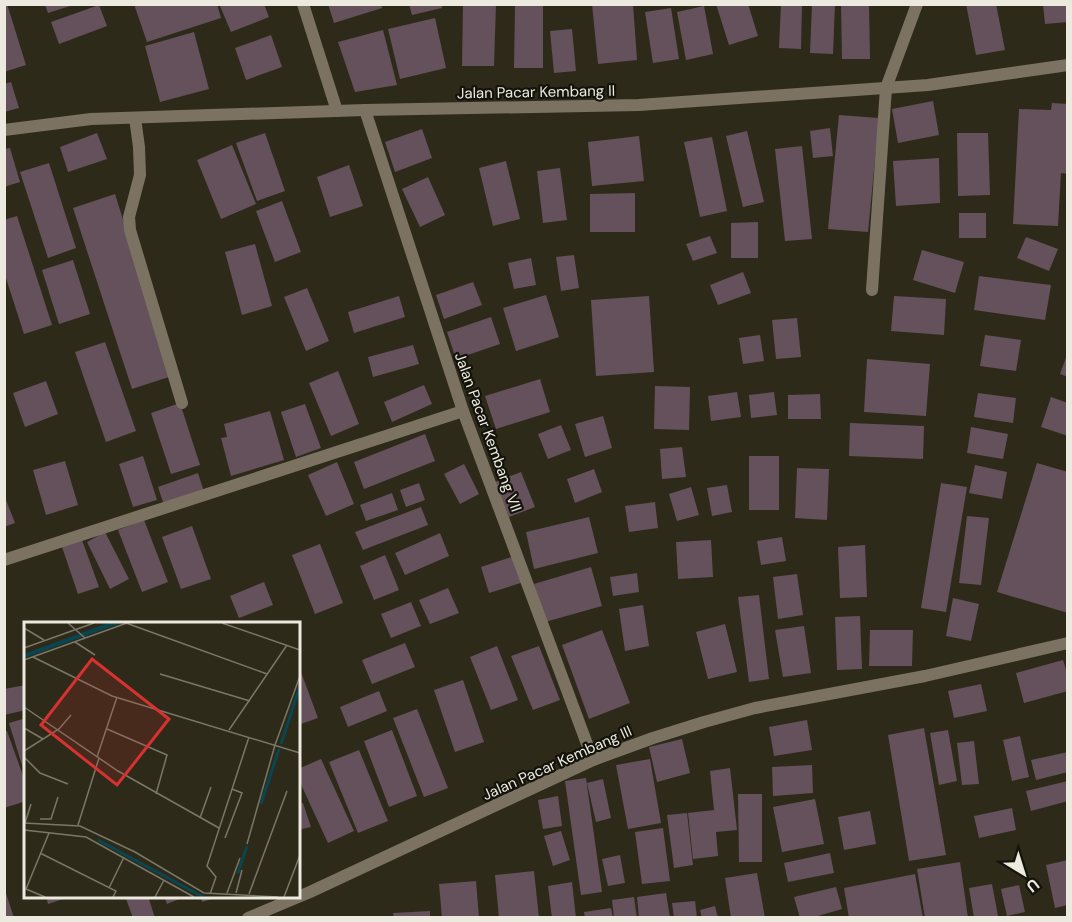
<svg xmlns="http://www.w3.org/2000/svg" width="1072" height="922" font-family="'DM Sans',sans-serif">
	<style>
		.building { fill: #64515c }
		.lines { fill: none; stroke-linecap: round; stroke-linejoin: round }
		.service { stroke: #7c7262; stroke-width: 12 }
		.minor { stroke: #7c7262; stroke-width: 12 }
		.labels { text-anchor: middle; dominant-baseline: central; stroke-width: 4.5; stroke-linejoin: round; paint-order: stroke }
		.street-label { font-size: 15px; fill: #eceadf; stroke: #14130b }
		.inset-river { fill: none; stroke: #094652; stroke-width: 3 }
		.inset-road { fill: none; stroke: #7a7768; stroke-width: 1.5 }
		.view { fill: #d73231; fill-opacity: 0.15; stroke: #d73231; stroke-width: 3 }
		.inset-edge { fill: none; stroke: #eceadf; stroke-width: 3 }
	</style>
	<rect width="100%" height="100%" fill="#2e2a19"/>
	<g class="building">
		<polygon points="4,4 7,4 26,65 4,72"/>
		<polygon points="134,4 217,4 221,18 147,42"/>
		<polygon points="223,4 264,4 269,17 231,32 220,6"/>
		<polygon points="328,4 381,4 382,8 334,23"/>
		<polygon points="409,4 441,4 442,8 412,15"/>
		<polygon points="463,4 496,4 494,66 462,66"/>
		<polygon points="515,4 543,4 543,68 514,68"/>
		<polygon points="592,4 633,4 637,60 598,64"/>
		<polygon points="716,4 748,4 758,36 729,45"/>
		<polygon points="781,4 802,4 801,49 779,48"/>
		<polygon points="812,4 835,4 833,54 810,53"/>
		<polygon points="841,4 869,4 870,59 842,59"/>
		<polygon points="966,4 996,4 1005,50 976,55"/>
		<polygon points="1043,4 1068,4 1068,22 1045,24"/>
		<polygon points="45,5 73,5 48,13"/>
		<polygon points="99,5 107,26 59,44 51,22"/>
		<polygon points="704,6 713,54 686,60 677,12"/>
		<polygon points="671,8 679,59 653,63 645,12"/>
		<polygon points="435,18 446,68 400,79 388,29"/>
		<polygon points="572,29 576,71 554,73 550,31"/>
		<polygon points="383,30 397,85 355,92 338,42"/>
		<polygon points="194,32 209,89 160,102 145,46"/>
		<polygon points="271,35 282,67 246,80 235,48"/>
		<polygon points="11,82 19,108 4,112 4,84"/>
		<polygon points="933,101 939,135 898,143 892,109"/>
		<polygon points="1052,103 1068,104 1068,174 1061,173 1058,226 1013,224 1019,109 1051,110"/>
		<polygon points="839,115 879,118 868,232 828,229"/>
		<polygon points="830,128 833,156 813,158 810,131"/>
		<polygon points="422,129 432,158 395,172 385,142"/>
		<polygon points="747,131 764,202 743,207 726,136"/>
		<polygon points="97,133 107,159 68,172 60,147"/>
		<polygon points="265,133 285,191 257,201 236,143"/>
		<polygon points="957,133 988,133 990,195 958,196"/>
		<polygon points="639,136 644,181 592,186 588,142"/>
		<polygon points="712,137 727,211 700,217 684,142"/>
		<polygon points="232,145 256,204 221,219 197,160"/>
		<polygon points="802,146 812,239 785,241 775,149"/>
		<polygon points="10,148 20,182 4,187 4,149"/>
		<polygon points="939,158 940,203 896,206 893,161"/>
		<polygon points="506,161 520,219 493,226 479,168"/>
		<polygon points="49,163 76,248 48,258 20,172"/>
		<polygon points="349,165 363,206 330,217 317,177"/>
		<polygon points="560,168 567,220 543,223 537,171"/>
		<polygon points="428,177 445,215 420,227 402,189"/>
		<polygon points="635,193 635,232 590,232 590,194"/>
		<polygon points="115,194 172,376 132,389 73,208"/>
		<polygon points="282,201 301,252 275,262 256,211"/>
		<rect x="959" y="213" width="27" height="25"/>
		<polygon points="17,216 52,325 24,334 4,272 4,220"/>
		<polygon points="758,222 758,258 731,258 731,223"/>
		<polygon points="710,236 717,253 693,261 686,244"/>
		<polygon points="1026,237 1058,249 1049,271 1017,258"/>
		<polygon points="255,244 272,306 242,315 225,252"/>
		<polygon points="922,250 964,262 955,293 913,280"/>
		<polygon points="574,255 579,288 561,291 556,257"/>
		<polygon points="531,258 536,285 514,289 508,263"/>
		<polygon points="73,260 90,314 59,324 42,270"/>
		<polygon points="743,272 751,293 718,305 710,285"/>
		<polygon points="979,276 1051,285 1045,320 974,310"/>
		<polygon points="473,282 482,305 444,319 436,295"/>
		<polygon points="307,288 329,341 306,351 284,297"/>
		<polygon points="546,295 559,337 516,351 503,308"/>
		<polygon points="399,296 405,317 354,333 348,312"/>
		<polygon points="649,296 654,372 596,376 591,300"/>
		<polygon points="894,296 946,299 944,335 891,331"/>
		<polygon points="491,317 500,344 456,359 447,332"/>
		<polygon points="797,318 801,357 776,359 772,320"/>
		<polygon points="760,335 764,361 743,364 739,338"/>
		<polygon points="985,335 1021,340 1016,371 980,366"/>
		<polygon points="105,342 136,431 106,442 75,352"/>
		<polygon points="413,345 419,364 373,377 368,357"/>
		<polygon points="1067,355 1068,355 1068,377 1060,374"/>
		<polygon points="867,359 930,364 926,416 864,412"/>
		<polygon points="338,371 359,424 331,436 309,383"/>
		<polygon points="540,379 550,412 496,429 485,396"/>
		<polygon points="46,381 58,414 25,427 13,393"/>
		<polygon points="424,385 432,404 392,422 384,402"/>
		<polygon points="655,386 690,387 689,430 654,429"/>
		<polygon points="737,392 741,417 711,421 708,396"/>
		<polygon points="774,392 777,415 751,418 749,395"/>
		<polygon points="978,393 1016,398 1013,423 974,417"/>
		<polygon points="820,394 821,419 788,419 788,395"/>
		<polygon points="1051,397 1068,403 1068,436 1041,427"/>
		<polygon points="180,403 200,465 171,474 151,413"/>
		<polygon points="305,404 321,448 296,457 281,412"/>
		<polygon points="270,411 284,460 231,476 221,438 227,437 224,424"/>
		<polygon points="603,416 612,448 585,457 575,424"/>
		<polygon points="850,423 924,426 923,459 849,456"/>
		<polygon points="561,425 571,450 548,459 538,434"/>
		<polygon points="971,427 1008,434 1003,459 967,453"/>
		<polygon points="425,434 435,461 364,489 354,462"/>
		<polygon points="682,447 686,477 662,479 660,449"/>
		<polygon points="143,456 157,500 133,507 119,464"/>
		<rect x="749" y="456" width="30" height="54"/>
		<polygon points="65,461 78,505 46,515 33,470"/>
		<polygon points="337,462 354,504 326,516 308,475"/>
		<polygon points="1037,463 1068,472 1068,613 997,592"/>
		<polygon points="464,464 479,494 460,504 444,474"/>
		<polygon points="975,465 1007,472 1002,499 969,493"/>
		<polygon points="797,468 829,469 827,520 795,518"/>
		<polygon points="594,469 602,492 575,503 567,479"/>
		<polygon points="521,472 535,507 509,517 495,482"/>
		<polygon points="198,473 204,492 164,505 158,487"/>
		<polygon points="419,483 425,500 406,507 400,490"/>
		<polygon points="941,483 967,487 946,612 921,608"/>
		<polygon points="727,485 732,512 712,516 707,488"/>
		<polygon points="691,487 699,515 677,521 669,494"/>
		<polygon points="392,493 398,510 366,521 360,505"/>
		<polygon points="4,495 15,523 4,527"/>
		<polygon points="655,502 658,528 629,532 625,506"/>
		<polygon points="421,507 428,525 363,550 355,532"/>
		<polygon points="967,516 989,518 981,585 959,583"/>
		<polygon points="589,517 598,553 534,569 526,532"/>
		<polygon points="144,520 168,582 142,592 118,530"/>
		<polygon points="192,526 211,579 181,589 162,537"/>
		<polygon points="105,532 129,579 110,589 87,542"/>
		<polygon points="440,533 449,556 405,575 395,553"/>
		<polygon points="782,537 786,561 761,565 757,541"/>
		<polygon points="82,540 99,587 78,594 62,547"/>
		<polygon points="711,540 713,577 678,579 676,542"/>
		<polygon points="320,544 343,603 315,614 292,555"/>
		<polygon points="865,545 867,597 840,598 838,547"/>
		<polygon points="385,555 399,590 374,600 360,566"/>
		<polygon points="515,556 524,582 489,593 481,567"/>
		<polygon points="591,567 602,606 545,622 534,584"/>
		<polygon points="637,573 639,592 613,596 610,577"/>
		<polygon points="797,574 803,615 778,619 773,577"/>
		<polygon points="264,582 273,605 239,618 230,596"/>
		<polygon points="448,588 459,613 430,624 419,600"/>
		<polygon points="759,595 769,679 749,682 738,597"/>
		<polygon points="953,598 979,604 971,641 946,636"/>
		<polygon points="411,602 421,626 391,638 381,614"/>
		<polygon points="643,605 649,646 625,651 619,609"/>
		<polygon points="860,616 862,669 837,670 835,617"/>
		<polygon points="725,624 737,672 708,679 696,632"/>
		<polygon points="804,626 811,673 783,677 775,630"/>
		<polygon points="602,630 630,703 589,719 562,645"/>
		<polygon points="870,630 913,630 912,666 869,666"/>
		<polygon points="405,643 415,667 372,684 362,660"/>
		<polygon points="497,646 518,700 491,710 470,657"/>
		<polygon points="539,646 560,700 533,710 511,656"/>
		<polygon points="1063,660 1068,676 1068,691 1024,703 1016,673"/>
		<polygon points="298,664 318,718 298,725"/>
		<polygon points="463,680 484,742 455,752 434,690"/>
		<polygon points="981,684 987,711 954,718 948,691"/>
		<polygon points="26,685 26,710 4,715 4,689"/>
		<polygon points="379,691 387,711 348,727 340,707"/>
		<polygon points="417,709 448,788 424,797 393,718"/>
		<polygon points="26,718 26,775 25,775 9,723"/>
		<polygon points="807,720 812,750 774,756 769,727"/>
		<polygon points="924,728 946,855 909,861 888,735"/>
		<polygon points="392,730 417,796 389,807 364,741"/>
		<polygon points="948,730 957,781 939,785 930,733"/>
		<polygon points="7,731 26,784 26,801 4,808 4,732"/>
		<polygon points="1020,736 1029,777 1012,781 1003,740"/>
		<polygon points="682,739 690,773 657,782 649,747"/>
		<polygon points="974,741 979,784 962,785 957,743"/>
		<polygon points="359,750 388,821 358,833 329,762"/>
		<polygon points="1068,752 1068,772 1036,780 1031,760"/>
		<polygon points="321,759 354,831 328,843 298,778 298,769"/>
		<polygon points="650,759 661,823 628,829 616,765"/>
		<polygon points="812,765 813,793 773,796 772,767"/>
		<polygon points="730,768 737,830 716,832 718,856 693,859 688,813 714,810 710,771"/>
		<polygon points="586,778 602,892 581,895 565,781"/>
		<polygon points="603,779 611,818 596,822 587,783"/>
		<polygon points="1068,781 1068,801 1031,811 1026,791"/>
		<polygon points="738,794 762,794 762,862 739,862"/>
		<polygon points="558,796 562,826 543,829 538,800"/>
		<polygon points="815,799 824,844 782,852 773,807"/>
		<polygon points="303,803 311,827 298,830 298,804"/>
		<polygon points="1012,808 1016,830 979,838 974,816"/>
		<polygon points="870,811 876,844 844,850 838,817"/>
		<polygon points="687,813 693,865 674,868 667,815"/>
		<polygon points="663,828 670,881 642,884 635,832"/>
		<polygon points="561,831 570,860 553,866 544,836"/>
		<polygon points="830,853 834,873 788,882 784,863"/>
		<polygon points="620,855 625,883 608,886 602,859"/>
		<polygon points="1068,860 1068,905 1055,908 1046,865"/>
		<polygon points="960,862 968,918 925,918 917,869"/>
		<polygon points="534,871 539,918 499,918 495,875"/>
		<polygon points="757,873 765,918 731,918 725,878"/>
		<polygon points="915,874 923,918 849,918 844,888"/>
		<polygon points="476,881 479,918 442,918 439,884"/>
		<polygon points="572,882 576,918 552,918 548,886"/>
		<polygon points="992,884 998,916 974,918 969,888"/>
		<polygon points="1019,885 1025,912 1007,916 1001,889"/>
		<polygon points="836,887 842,909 811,918 800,918 794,897"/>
		<polygon points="4,890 5,890 14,918 4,918"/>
		<polygon points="666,893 670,918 639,918 637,897"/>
		<polygon points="46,896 69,896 69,897 48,904"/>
		<polygon points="125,896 148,896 155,918 133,918"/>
		<polygon points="164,896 184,896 184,897 167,904"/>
		<polygon points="201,896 218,896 218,897 202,902"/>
		<polygon points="634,897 637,918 614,918 612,900"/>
		<polygon points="695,901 697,918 674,918 672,903"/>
		<polygon points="715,906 718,918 702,918 700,910"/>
		<polygon points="611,908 613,918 585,918 584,912"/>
		<polygon points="430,911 430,918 394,918 393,913"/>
	</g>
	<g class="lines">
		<polyline class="service" points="135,118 139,147 140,175 129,217 130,230 182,403"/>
		<g class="minor">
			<polyline points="303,4 337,111"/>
			<polyline points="365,110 463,411 593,760"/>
			<polyline points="4,130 91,119 365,110 639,105 928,85 1068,65"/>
			<polyline points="872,290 886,88 917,4"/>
			<polyline points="4,560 463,411"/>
			<polyline points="248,918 310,892 593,760 653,738 704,722 755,708 925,676 1068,643"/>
		</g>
	</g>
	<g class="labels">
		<g class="street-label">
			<text transform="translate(536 92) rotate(-1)">Jalan Pacar Kembang II</text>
			<text transform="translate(488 432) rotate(70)">Jalan Pacar Kembang VII</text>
			<text transform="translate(557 763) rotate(-24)">Jalan Pacar Kembang III</text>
		</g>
	</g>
	<g transform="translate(24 622)">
		<rect width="276" height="276" fill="#2e2a19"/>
		<path d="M 84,1 L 97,1 L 0,36 L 0,32 Z" fill="#094652"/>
		<path class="inset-river" d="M 257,122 L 276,64M 237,182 L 255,127M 74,218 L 179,275M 214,251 L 223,224"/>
		<path class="inset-road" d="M 44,1 L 61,16M 102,1 L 243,52M 198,1 L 276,28M 0,6 L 20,18M 51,20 L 71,33M 0,26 L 70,1M 9,35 L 88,74 L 276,131M 0,38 L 103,1M 136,52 L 226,79M 0,85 L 94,149 L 195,206M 0,106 L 19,117M 83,107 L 143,133 L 132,172M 205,108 L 263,23M 0,129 L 35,107 L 47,93M 0,135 L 16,151 L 44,162M 73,135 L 93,75M 176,196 L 187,165M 16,197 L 27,197 L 34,175M 0,201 L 56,204 L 111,230 L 180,271 L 254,275M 1,201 L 7,182M 54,203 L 75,136M 0,208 L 62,215 L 170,275M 201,216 L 218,171 L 208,167M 223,222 L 251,123 L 276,54M 16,231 L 92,269 L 89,275M 85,266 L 100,235M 203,271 L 216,236M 212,271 L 218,248M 186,272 L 192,255 L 183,244 L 225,115M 225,272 L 263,169M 21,275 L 2,267 L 25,211M 131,275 L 140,258M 260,275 L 276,233"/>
		<path class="view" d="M 68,37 L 145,97 L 93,163 L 17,103 Z"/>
		<rect width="276" height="276" class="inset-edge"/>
	</g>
	<rect width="1072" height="922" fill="none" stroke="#eceadf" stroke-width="12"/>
	<g transform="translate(1024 874) rotate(142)" stroke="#14130b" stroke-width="4.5" paint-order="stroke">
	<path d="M0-4.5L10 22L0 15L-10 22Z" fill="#eceadf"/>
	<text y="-9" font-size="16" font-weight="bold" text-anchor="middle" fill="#eceadf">U</text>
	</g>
</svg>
